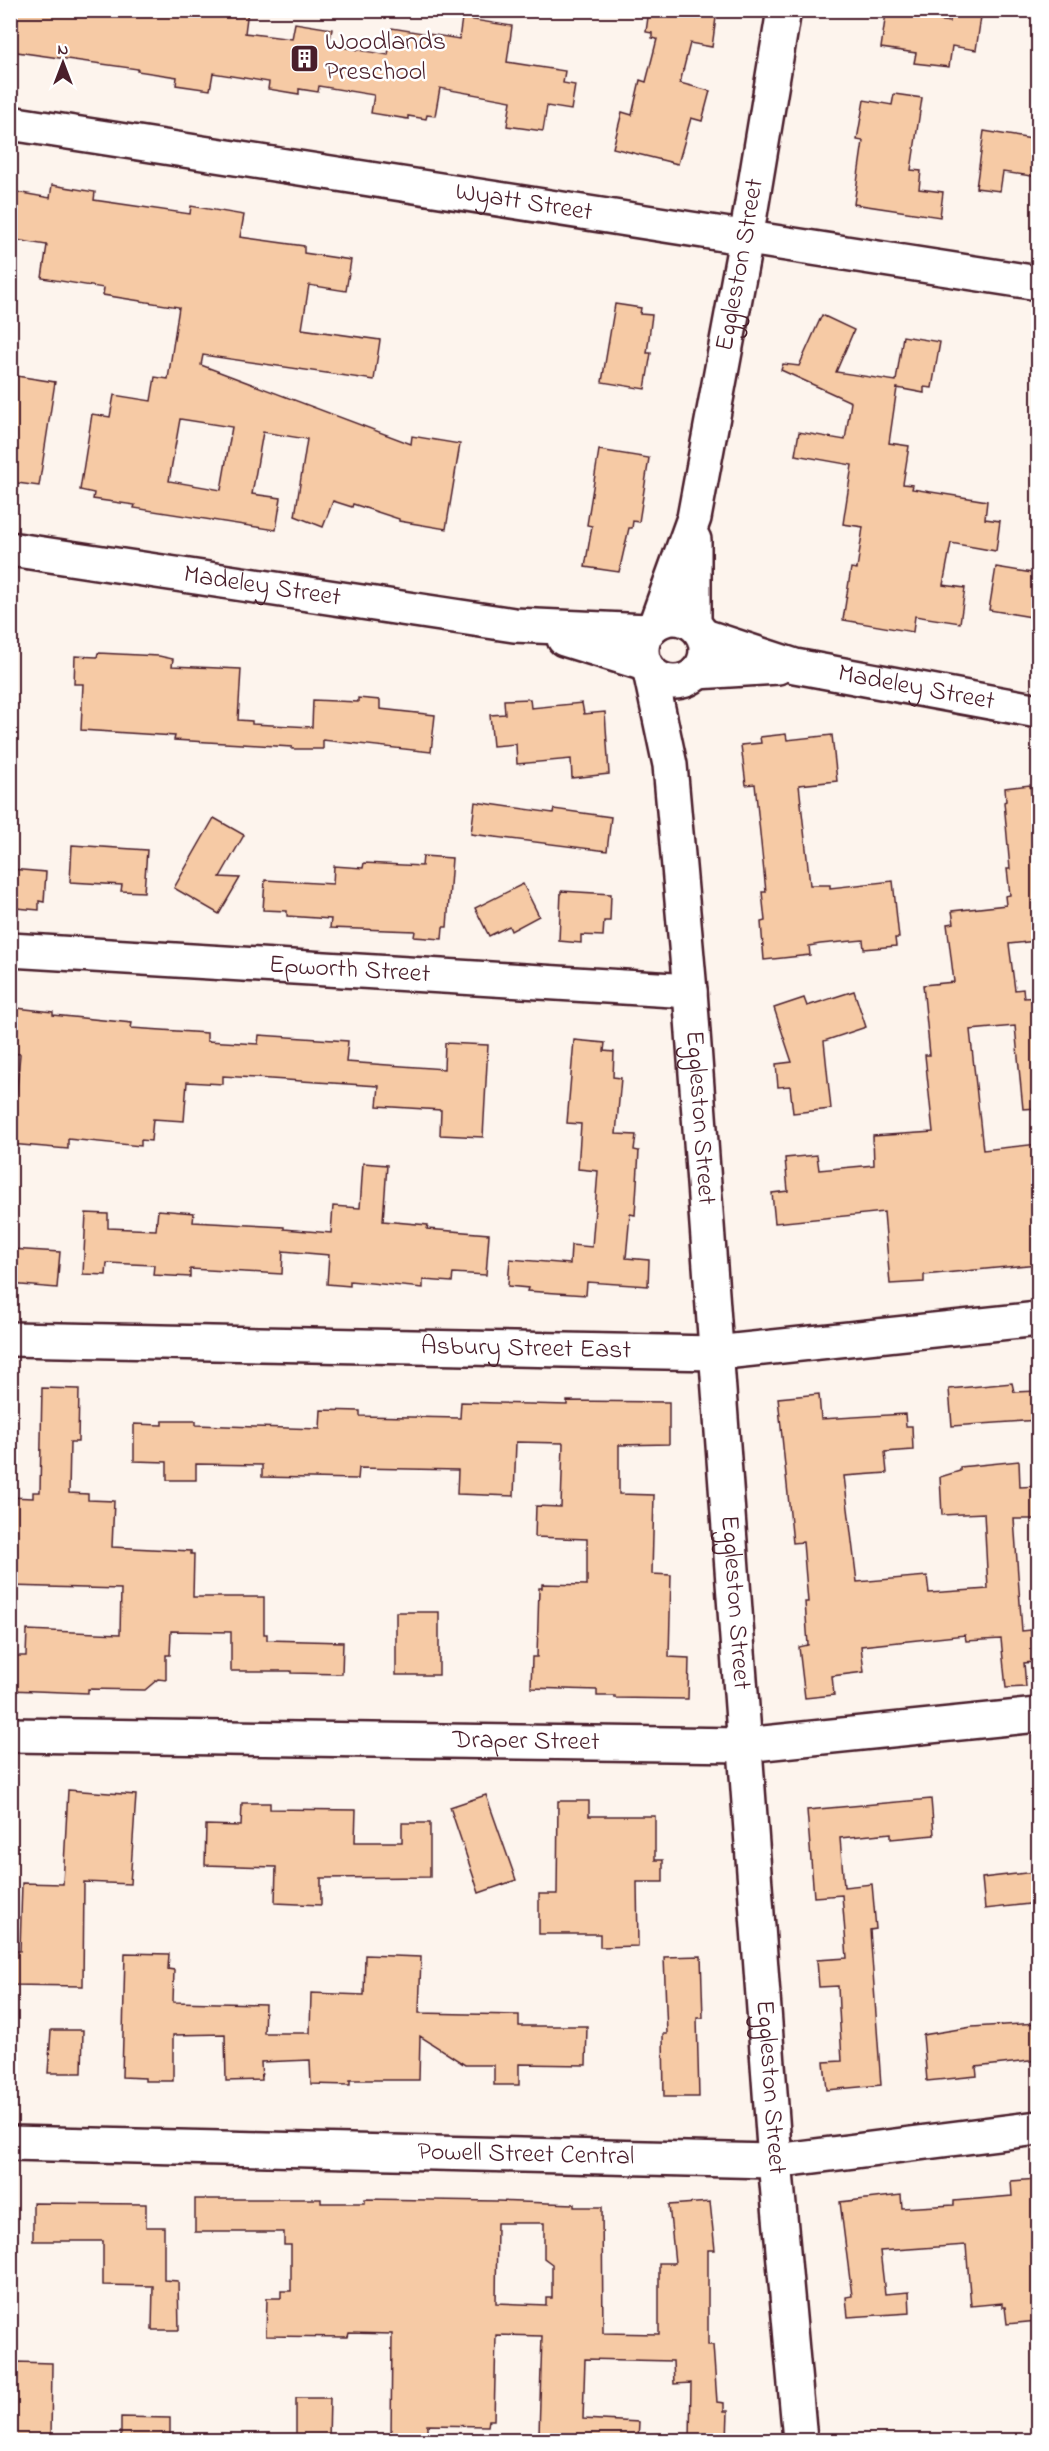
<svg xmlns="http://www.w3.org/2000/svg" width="1049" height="2451" font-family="'Indie Flower',sans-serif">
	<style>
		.building { fill: #f6caa5; stroke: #4a1f2b; stroke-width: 1.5; fill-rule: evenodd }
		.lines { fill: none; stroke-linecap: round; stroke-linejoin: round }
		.minor-casing { stroke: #4a1f2b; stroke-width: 38 }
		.minor { stroke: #fff; stroke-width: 33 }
		.labels { text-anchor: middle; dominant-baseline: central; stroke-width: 5; stroke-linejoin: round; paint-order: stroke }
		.poi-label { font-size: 26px; fill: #4a1f2b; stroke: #fff; text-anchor: start }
		.street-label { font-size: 26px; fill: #4a1f2b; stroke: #fff }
	</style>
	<rect width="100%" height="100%" fill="#fdf4ed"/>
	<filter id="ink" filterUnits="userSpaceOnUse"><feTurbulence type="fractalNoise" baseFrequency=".0167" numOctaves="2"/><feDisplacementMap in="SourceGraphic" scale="12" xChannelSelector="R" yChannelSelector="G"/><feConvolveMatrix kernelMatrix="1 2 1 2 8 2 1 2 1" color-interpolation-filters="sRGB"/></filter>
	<g filter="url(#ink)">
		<g class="building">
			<polygon points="10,10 248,10 245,33 292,39 295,23 332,29 329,45 388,55 392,28 459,39 462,18 512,26 507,62 565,71 563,83 575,85 571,110 547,106 543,131 507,126 511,101 440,88 435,116 427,115 426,119 408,116 408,119 371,113 374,95 319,86 318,92 299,89 299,94 268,89 269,82 213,73 210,90 176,85 177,77 137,71 138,69 10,51"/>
			<polygon points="649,10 717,10 712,47 690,43 680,83 710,91 702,121 691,118 678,164 613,148 622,112 632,115 640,80 646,82 657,39 652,38 652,33 646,32"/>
			<polygon points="951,10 982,10 976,50 952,46 949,67 914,63 916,53 881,48 886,13 950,22"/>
			<polygon points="894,94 922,98 911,170 921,171 919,189 943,192 940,217 854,204 863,141 857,140 864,100 892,105"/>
			<polygon points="984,131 1038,140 1038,177 1003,172 1000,191 976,188"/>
			<path d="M 52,185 L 95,192 L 94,200 L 190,214 L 191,206 L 244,215 L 240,237 L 304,246 L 304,253 L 351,260 L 346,291 L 309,285 L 302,329 L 380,340 L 374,380 L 203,355 L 201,365 L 411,444 L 412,436 L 460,444 L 446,529 L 399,521 L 399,519 L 353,504 L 352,507 L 333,501 L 323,527 L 295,516 L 307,439 L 263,432 L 252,494 L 281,498 L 276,530 L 134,508 L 135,505 L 93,499 L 94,493 L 80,490 L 92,414 L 110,417 L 114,395 L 151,401 L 155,377 L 168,379 L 179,307 L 103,295 L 104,288 L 42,278 L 47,245 L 10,239 L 10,191 L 50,198 ZM 180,419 L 232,427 L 221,490 L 169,481 Z"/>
			<polygon points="615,304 641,308 640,314 652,315 647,353 651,353 645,389 602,382"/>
			<polygon points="822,315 854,330 836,372 896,381 903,336 940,342 932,388 924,387 924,393 897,388 889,443 909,446 903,484 913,485 912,489 987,501 985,519 1000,521 996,551 951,543 943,585 965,588 960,623 915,616 913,632 843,620 851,568 857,569 863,527 843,524 852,465 795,455 799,432 845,440 851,402 781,370 783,364 799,366"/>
			<polygon points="10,375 55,382 39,486 10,482"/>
			<polygon points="599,450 649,458 639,522 633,521 632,528 629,528 619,572 585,567 592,526 587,525"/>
			<polygon points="996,567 1038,574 1038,618 989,610"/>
			<polygon points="98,653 159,656 173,659 172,666 241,669 238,720 252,721 252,724 312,727 313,700 358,702 358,698 380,700 380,709 435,715 431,752 323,740 323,749 292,749 292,747 174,740 175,736 81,730 83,684 74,684 75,656 97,657"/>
			<polygon points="530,699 531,708 582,703 584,714 605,712 609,774 572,778 571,759 517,764 516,744 493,746 490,715 505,714 504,700"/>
			<polygon points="786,734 787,740 832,735 837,781 799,785 810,885 830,885 830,888 893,881 899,938 895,938 896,946 864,949 863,940 820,944 809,946 810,955 764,960 761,922 765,921 762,892 766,892 755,784 746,785 741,745 761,743 760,737"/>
			<polygon points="1030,785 1038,839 1038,935 1035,936 1036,941 1009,944 1015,990 1023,989 1024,998 1038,997 1038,1108 1023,1109 1015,1026 970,1030 983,1150 1038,1144 1038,1264 924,1275 924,1282 890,1284 884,1212 775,1223 772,1193 788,1191 785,1158 817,1155 819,1170 874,1165 873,1136 933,1132 925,1055 930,1055 923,985 954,982 947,924 954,923 952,911 1006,905 1005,896 1010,895 1007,869 1010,869 1004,802 1006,801 1005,788"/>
			<polygon points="475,802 553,813 554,809 611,817 607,851 471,834"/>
			<polygon points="214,818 244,835 220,877 240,878 219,914 174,888"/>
			<polygon points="72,845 147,850 144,892 121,891 122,885 70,882"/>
			<polygon points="423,856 452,858 447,927 443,927 442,939 414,937 415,931 330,928 331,919 287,916 287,911 263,910 265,880 333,884 334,866 363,868 364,863 422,866"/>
			<polygon points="10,869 46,872 44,902 39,901 39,910 16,908 17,900 10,899"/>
			<polygon points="523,884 539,916 511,931 509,926 489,936 475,908"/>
			<polygon points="561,891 611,894 610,921 604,921 603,936 581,935 581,943 559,941"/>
			<polygon points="854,991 866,1027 824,1041 831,1109 793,1113 790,1086 778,1087 776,1064 792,1062 774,1008 804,998 807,1006"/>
			<polygon points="16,1008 53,1012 53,1015 132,1023 131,1028 207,1033 207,1041 258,1044 259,1035 348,1041 346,1062 444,1069 445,1043 488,1045 483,1137 440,1135 441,1110 377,1106 379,1086 223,1076 223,1084 187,1082 184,1121 153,1119 151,1141 141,1140 141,1146 68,1139 68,1149 10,1144 10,1099 16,1099 20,1054 11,1053"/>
			<polygon points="574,1040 605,1043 604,1051 614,1052 613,1077 621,1078 616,1134 636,1135 634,1150 639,1151 635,1215 630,1214 626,1258 649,1260 648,1286 587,1282 586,1295 527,1291 528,1288 508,1286 510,1259 570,1264 571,1245 592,1247 598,1171 578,1169 581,1124 567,1123"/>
			<polygon points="363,1163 387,1165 383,1221 428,1225 427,1229 489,1234 486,1275 453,1273 452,1282 423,1280 423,1288 350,1281 350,1286 327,1284 329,1255 283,1251 282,1274 190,1269 190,1277 153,1275 154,1265 107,1263 106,1275 83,1274 86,1213 108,1214 108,1228 156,1230 158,1210 194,1213 193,1222 284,1227 284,1229 331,1233 333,1206 360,1208"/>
			<polygon points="10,1249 60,1252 57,1288 10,1284"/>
			<polygon points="1012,1383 1014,1392 1038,1391 1038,1420 952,1426 949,1389"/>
			<polygon points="42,1388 79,1389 78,1442 70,1442 69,1493 88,1494 88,1500 114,1501 112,1547 191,1551 191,1554 194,1554 193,1597 264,1597 264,1634 267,1634 267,1640 343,1642 342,1674 291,1673 291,1671 231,1671 231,1632 171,1631 170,1655 166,1655 166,1680 158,1679 145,1690 88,1689 88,1693 10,1690 10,1656 26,1656 27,1630 120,1634 121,1589 10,1586 10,1497 33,1498 33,1492 40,1492"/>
			<polygon points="819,1394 821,1419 905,1414 906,1426 912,1426 913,1450 885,1452 887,1473 844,1476 857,1582 927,1576 929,1593 988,1589 984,1513 942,1515 940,1477 960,1471 960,1467 1019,1461 1020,1487 1038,1486 1038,1519 1014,1519 1022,1631 1031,1630 1034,1662 1024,1663 1026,1687 1006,1688 1001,1639 966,1641 965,1635 861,1646 864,1672 832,1676 834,1695 805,1698 799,1647 808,1645 805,1602 808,1602 803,1542 793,1543 778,1398"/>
			<polygon points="567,1401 669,1402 669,1444 619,1445 619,1494 654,1495 652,1574 671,1575 669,1657 689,1658 688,1699 615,1698 615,1696 597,1696 597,1690 531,1688 532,1657 537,1657 539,1588 542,1588 542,1584 587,1585 587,1539 535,1537 536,1506 561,1507 563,1443 516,1442 514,1496 457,1494 458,1470 359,1468 358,1479 262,1477 262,1465 196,1464 196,1480 167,1480 167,1462 134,1461 134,1424 162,1425 162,1421 196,1421 196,1425 320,1429 321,1410 360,1411 360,1416 460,1418 461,1402 567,1405"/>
			<rect x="396" y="1612" width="43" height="63"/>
			<polygon points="68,1790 136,1795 130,1884 84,1882 83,1986 10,1985 10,1951 20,1951 22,1883 63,1884"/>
			<polygon points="486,1795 516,1880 479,1893 450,1807"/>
			<polygon points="931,1799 934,1835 891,1839 891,1833 840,1838 844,1887 872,1884 876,1929 870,1930 881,2085 827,2090 824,2062 842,2061 839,2009 838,1986 819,1987 817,1960 847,1958 842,1895 814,1897 807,1810"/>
			<polygon points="558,1801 589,1801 589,1816 655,1816 655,1860 663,1860 663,1882 637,1882 638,1946 600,1947 600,1934 539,1934 539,1894 557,1894"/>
			<polygon points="242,1803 270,1803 270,1809 356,1810 355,1842 402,1842 402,1823 430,1823 430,1877 321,1878 321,1905 275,1903 276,1867 205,1865 206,1825 241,1826"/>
			<polygon points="1034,1872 1038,1903 985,1909 982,1878"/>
			<polygon points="125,1953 169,1954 168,1969 174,1970 173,2002 265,2004 264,2033 310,2033 311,1993 364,1995 365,1955 421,1957 419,2013 519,2015 519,2026 587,2026 586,2065 519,2064 519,2085 494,2085 494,2065 465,2065 420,2036 419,2080 350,2080 350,2085 311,2084 310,2060 261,2062 262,2080 226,2081 225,2034 173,2035 173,2081 145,2081 145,2078 122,2077"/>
			<polygon points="701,1956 703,2018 697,2018 699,2097 664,2097 663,2034 667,2034 664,1957"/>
			<polygon points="1038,2023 1038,2060 976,2067 977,2076 927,2081 923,2035 972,2027"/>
			<polygon points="51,2030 83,2030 82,2073 48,2073"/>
			<polygon points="1038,2179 1038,2321 1007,2324 1005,2307 1002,2307 1002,2303 971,2306 966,2245 880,2251 885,2294 909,2292 910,2313 848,2317 846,2297 852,2296 840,2202 901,2195 902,2208 954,2205 954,2201 1012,2196 1011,2181"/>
			<path d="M 195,2199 L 321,2199 L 321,2203 L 365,2203 L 365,2199 L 497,2201 L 574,2204 L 574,2207 L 602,2207 L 603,2333 L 659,2334 L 659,2263 L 675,2263 L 669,2205 L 710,2202 L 715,2250 L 708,2250 L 708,2345 L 713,2345 L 717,2402 L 724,2403 L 724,2411 L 728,2411 L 727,2440 L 690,2440 L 691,2383 L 674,2384 L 673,2361 L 585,2359 L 583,2419 L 639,2422 L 638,2440 L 551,2440 L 551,2434 L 539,2434 L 542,2336 L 496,2335 L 494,2420 L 489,2420 L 488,2426 L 427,2425 L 427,2440 L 391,2440 L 392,2334 L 349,2333 L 348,2337 L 266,2336 L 267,2298 L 281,2298 L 281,2291 L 291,2291 L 291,2245 L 284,2245 L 284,2232 L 195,2232 ZM 497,2223 L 544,2223 L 544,2258 L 552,2264 L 552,2298 L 546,2298 L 546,2305 L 496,2303 Z"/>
			<polygon points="33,2203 146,2204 146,2227 164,2227 164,2280 178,2281 179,2330 152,2330 153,2286 103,2285 103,2241 33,2241"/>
			<polygon points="15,2362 52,2363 51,2440 13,2440"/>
			<polygon points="296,2398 330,2398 329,2440 296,2440"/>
			<polygon points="121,2417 170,2418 170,2440 121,2440"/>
		</g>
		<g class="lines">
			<defs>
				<g id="minor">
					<path id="s1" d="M 10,123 L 1038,283"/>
					<polyline points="694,540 694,624"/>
					<path id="s2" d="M 10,549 L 514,625 L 648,631"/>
					<circle cx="674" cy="650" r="32"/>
					<path id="s3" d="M 656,623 L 694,518 L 746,239 L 784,10"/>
					<path id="s4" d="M 704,636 L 795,666 L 1038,711"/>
					<polyline points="564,639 645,664"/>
					<path id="s5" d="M 650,671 L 670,765 L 690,991 L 775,2161 L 800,2440"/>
					<polyline points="697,672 778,667"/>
					<path id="s6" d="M 10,950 L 690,991"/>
					<path id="s7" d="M 10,1339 L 715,1353 L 1038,1319"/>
					<path id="s8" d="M 10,1735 L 744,1745 L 1038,1715"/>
					<path id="s9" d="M 10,2143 L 775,2161 L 1038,2128"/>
				</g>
			</defs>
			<use href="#minor" class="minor-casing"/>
			<use href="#minor" class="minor"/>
		</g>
	</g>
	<defs>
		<symbol id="building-square" viewBox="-11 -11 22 22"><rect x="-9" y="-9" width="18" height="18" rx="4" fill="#4a1f2b" stroke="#fff"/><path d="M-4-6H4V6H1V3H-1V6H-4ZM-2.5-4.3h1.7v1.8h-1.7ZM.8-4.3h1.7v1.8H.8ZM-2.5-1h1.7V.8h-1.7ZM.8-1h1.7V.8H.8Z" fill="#fff"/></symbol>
	</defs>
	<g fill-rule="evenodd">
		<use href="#building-square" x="288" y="42" width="33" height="33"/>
	</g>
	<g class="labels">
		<g class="poi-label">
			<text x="325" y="43">Woodlands<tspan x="325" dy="30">Preschool</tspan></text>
		</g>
		<g class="street-label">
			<text stroke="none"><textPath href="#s1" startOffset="520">Wyatt Street</textPath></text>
			<text stroke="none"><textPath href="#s3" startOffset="369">Eggleston Street</textPath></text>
			<text stroke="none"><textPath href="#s2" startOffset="255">Madeley Street</textPath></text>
			<text stroke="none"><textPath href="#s4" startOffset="219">Madeley Street</textPath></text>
			<text stroke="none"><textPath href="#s6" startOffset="340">Epworth Street</textPath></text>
			<text stroke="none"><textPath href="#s5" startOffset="450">Eggleston Street</textPath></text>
			<text stroke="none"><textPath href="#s7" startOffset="516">Asbury Street East</textPath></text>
			<text stroke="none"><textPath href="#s5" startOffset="936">Eggleston Street</textPath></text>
			<text stroke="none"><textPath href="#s8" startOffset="516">Draper Street</textPath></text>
			<text stroke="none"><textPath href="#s5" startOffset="1422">Eggleston Street</textPath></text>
			<text stroke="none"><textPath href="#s9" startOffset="516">Powell Street Central</textPath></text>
		</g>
	</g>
	<rect width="1049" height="2451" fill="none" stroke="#fff" stroke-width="36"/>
	<rect x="18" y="18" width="1013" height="2415" fill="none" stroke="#4a1f2b" stroke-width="2" filter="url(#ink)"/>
	<g transform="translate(63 63)" stroke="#ffffff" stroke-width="4.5" paint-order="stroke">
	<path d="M0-4.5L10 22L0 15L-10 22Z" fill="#4a1f2b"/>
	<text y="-9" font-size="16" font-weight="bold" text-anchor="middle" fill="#4a1f2b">N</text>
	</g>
</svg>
